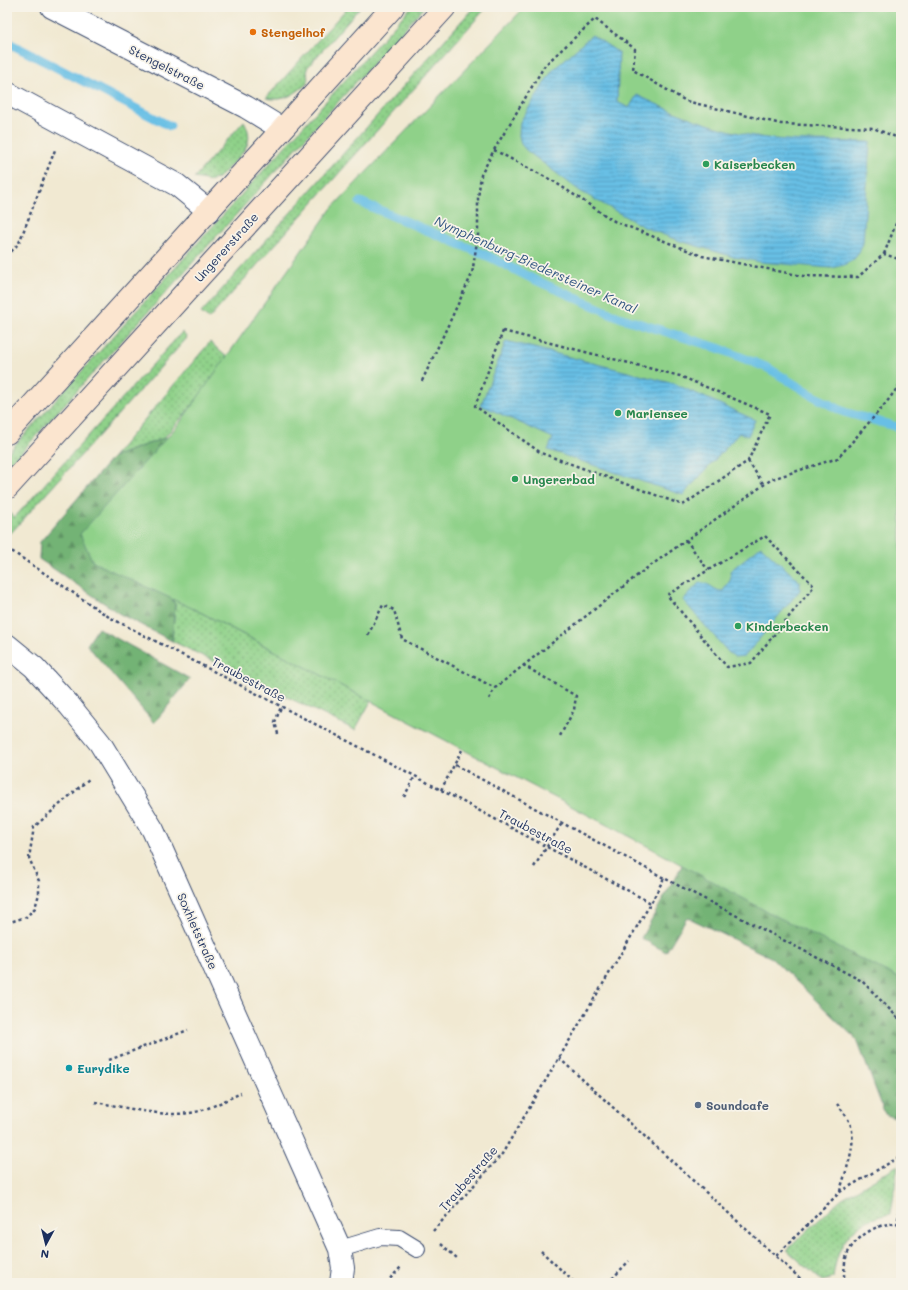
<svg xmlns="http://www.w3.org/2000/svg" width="908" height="1290" font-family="Mali,sans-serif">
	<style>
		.grass { fill: url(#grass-dots); stroke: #558074 }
		.forest { fill: url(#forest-firs); stroke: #47716a }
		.pitch { fill: #8fd189; stroke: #558074 }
		.water { fill: url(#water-rules); stroke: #4277a2 }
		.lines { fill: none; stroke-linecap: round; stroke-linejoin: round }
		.stream { stroke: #68bfe5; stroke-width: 9 }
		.lane-casing { stroke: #3b4b6f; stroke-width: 18 }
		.street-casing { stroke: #3b4b6f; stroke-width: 24 }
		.secondary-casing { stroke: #3b4b6f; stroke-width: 24 }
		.path { stroke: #3b4b6f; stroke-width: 2.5; stroke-dasharray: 3 3; stroke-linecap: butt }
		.lane { stroke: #fff; stroke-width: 16 }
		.street { stroke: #fff; stroke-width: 22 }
		.secondary { stroke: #fbe5cf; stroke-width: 22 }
		.food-dot { fill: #e8710a; stroke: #f7f3e8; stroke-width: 1.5 }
		.leisure-dot { fill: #2e9e5b; stroke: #f7f3e8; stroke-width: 1.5 }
		.culture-dot { fill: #0f9aa8; stroke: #f7f3e8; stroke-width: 1.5 }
		.service-dot { fill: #5c6f8a; stroke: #f7f3e8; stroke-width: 1.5 }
		.labels { text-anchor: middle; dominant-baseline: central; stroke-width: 3.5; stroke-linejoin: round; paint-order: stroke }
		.food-label { font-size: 12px; font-weight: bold; fill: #c56008; stroke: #f7f3e8; text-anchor: start }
		.street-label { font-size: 12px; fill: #1b2f5e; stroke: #f7f3e8 }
		.leisure-label { font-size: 12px; font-weight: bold; fill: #27864d; stroke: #f7f3e8; text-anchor: start }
		.culture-label { font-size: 12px; font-weight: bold; fill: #0d838f; stroke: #f7f3e8; text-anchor: start }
		.service-label { font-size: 12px; font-weight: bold; fill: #4e5e75; stroke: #f7f3e8; text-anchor: start }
		.water-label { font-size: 13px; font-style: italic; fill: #2e5380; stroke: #f7f3e8 }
	</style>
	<defs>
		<pattern id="grass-dots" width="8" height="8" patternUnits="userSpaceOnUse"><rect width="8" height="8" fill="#8fd189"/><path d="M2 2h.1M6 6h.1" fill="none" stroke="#74aa73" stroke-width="1.8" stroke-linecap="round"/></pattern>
		<pattern id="forest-firs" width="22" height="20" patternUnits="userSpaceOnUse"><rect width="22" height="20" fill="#73b375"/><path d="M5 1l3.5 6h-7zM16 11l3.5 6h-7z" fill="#5e9263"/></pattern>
		<pattern id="water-rules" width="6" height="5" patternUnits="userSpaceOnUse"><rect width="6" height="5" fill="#68bfe5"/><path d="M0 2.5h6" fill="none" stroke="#559cbd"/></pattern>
	</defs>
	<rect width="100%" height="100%" fill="#f7f3e8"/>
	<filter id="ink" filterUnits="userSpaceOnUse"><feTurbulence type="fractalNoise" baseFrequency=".025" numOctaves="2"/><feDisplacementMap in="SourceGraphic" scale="8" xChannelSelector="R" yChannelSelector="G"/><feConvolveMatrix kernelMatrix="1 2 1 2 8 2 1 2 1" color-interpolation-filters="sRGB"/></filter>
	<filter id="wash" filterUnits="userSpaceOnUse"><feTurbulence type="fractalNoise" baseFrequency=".012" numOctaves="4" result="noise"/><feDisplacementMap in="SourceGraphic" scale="16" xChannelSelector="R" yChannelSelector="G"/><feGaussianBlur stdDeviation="0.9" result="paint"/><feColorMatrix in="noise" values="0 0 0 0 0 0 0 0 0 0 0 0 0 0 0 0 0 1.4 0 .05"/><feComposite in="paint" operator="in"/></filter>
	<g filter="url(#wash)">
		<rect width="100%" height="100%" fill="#f1e9d2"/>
		<g class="grass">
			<path d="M 348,7 L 360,7 L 307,68 L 308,83 C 294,94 285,102 266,98 Z"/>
			<polygon points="411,7 424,7 7,468 7,454"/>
			<polygon points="474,7 487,7 209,319 201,313"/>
			<path d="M 244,121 C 255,141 245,151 232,164 C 227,169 222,176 216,179 L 211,181 L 194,178 Z"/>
			<polygon points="182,332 187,338 10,534 7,531 7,511 15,517"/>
			<polygon points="210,342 231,361 164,438 113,457"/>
			<polygon points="143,554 198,611 371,701 355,730 172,641 175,604"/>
			<path d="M 898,1165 L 891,1214 C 854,1219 837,1243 833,1278 L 822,1281 L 787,1250 L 841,1199 Z"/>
		</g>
		<g class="forest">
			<polygon points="175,436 143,554 175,604 172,641 120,614 39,559 40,542 113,457 164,438"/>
			<polygon points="98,628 190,679 154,723 87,645"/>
			<polygon points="685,860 901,979 901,1121 885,1114 857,1040 772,958 687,917 666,952 641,938"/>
		</g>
		<polygon class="pitch" points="525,7 901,7 901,979 768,912 647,846 254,640 198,611 93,562 80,534 179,424 331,209"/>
		<g class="water">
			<path d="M 592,35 L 619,53 L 617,102 L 629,108 L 637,95 C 680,116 727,134 775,139 C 806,142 838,141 870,142 L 863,243 L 859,253 L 853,260 L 844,265 L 831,268 L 761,262 L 734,257 L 677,240 L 644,227 L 580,191 L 526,150 L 521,144 L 519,135 L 520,122 L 552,71 Z"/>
			<polygon points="506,341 675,384 755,420 748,436 739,433 683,495 548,450 553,438 481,405"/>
			<path d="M 761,546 L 800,582 L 800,590 L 745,656 L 735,657 L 728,652 L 683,600 L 699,583 C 709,581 714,592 723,591 L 731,579 L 730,571 Z"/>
		</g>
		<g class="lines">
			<g class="stream">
				<polyline points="7,42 170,126"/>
				<polyline points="360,202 490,257 533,279 619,317 718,348 768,368 812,395 844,412 901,428"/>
			</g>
		</g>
	</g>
	<g filter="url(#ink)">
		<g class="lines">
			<defs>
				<polyline id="lane" points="340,1249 380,1237 399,1238 417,1249"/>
				<g id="street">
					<polyline points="52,7 246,107 282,129"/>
					<polyline points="7,93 177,185 209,211"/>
					<polyline points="7,645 34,667 69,705 100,743 153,830 340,1249 343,1268 341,1283"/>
				</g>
				<g id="secondary">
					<polyline points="7,433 393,7"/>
					<polyline points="7,488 445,7"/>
				</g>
			</defs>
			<use href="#lane" class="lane-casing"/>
			<use href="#street" class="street-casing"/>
			<use href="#secondary" class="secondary-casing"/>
			<g class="path">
				<polyline points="494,150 545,65 595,19 635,49 633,70 686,101 781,124 873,128 901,139"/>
				<polyline points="884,254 901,211"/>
				<polyline points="7,256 19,243 55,150"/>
				<polygon points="503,331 680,376 770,414 748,461 683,505 541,453 475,406"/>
				<polyline points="422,381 472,274 478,235 478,198 481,175 494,150 553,181 614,221 702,256 803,276 858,277 884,254 901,260"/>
				<polyline points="748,461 764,485"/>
				<polygon points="765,536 814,586 751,663 727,667 667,595"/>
				<polyline points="686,540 708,570"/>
				<polyline points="7,548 109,617 415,776 651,903"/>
				<polyline points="368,635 383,605 394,610 402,639 495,688"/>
				<polyline points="523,665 576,696 574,710 560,736"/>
				<polyline points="489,699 495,688 643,571 772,479 838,458 886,403 901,383"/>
				<polyline points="278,734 275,722 281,707"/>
				<polyline points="455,765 664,878 862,981 901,1021"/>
				<polyline points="441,790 462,750"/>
				<polyline points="404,797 415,776"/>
				<polyline points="534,867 562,823"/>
				<polyline points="7,923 26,917 35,908 39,894 39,881 29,858 34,827 90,778"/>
				<polyline points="559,1058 805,1283"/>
				<polyline points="109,1060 188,1030"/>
				<path d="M 95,1102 C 125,1107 159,1117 189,1113 C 207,1111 225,1100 241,1093"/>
				<path d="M 837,1104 C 841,1109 846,1115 849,1121 C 859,1141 845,1172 840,1191"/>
				<polyline points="897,1225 901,1201"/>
				<polyline points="433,1231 502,1154 651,903 664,878"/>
				<polyline points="441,1244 458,1259"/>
				<polyline points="541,1251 575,1283"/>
				<polyline points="776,1256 840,1192 901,1156"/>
				<polyline points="386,1283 402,1266"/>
				<polyline points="608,1283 629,1261"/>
				<path d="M 844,1283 C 844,1274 844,1263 847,1255 C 853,1238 884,1217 901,1226"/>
			</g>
			<use href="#lane" class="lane"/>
			<use href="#street" class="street"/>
			<use href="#secondary" class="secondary"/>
		</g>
	</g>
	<circle class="food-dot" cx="253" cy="32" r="4"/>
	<g class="leisure-dot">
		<circle cx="706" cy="164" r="4"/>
		<circle cx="618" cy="413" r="4"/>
		<circle cx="515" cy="479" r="4"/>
		<circle cx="738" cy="626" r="4"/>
	</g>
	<circle class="culture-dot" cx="69" cy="1068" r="4"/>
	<circle class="service-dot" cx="698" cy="1105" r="4"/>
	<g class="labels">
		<g class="food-label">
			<text x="261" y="32">Stengelhof</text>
		</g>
		<g class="street-label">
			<text transform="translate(167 67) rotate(27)">Stengelstraße</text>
			<text transform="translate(226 247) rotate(-48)">Ungererstraße</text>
			<text transform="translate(249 679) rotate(28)">Traubestraße</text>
			<text transform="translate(536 831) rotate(28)">Traubestraße</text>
			<text transform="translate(198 931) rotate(66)">Soxhletstraße</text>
			<text transform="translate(468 1178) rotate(-49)">Traubestraße</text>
		</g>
		<g class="leisure-label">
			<text x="714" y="164">Kaiserbecken</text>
			<text x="626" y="413">Mariensee</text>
			<text x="523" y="479">Ungererbad</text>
			<text x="746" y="626">Kinderbecken</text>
		</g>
		<g class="culture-label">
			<text x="77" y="1068">Eurydike</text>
		</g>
		<g class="service-label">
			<text x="706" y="1105">Soundcafe</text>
		</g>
		<g class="water-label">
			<text transform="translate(536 264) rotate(24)">Nymphenburg-Biedersteiner Kanal</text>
		</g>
	</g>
	<rect width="908" height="1290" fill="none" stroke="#f7f3e8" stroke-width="24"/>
	<g transform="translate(46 1244) rotate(187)" stroke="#f7f3e8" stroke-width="3" paint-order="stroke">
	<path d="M0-3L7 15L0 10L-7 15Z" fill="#1b2f5e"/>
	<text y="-6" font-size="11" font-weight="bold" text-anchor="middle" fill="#1b2f5e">N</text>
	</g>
</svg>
